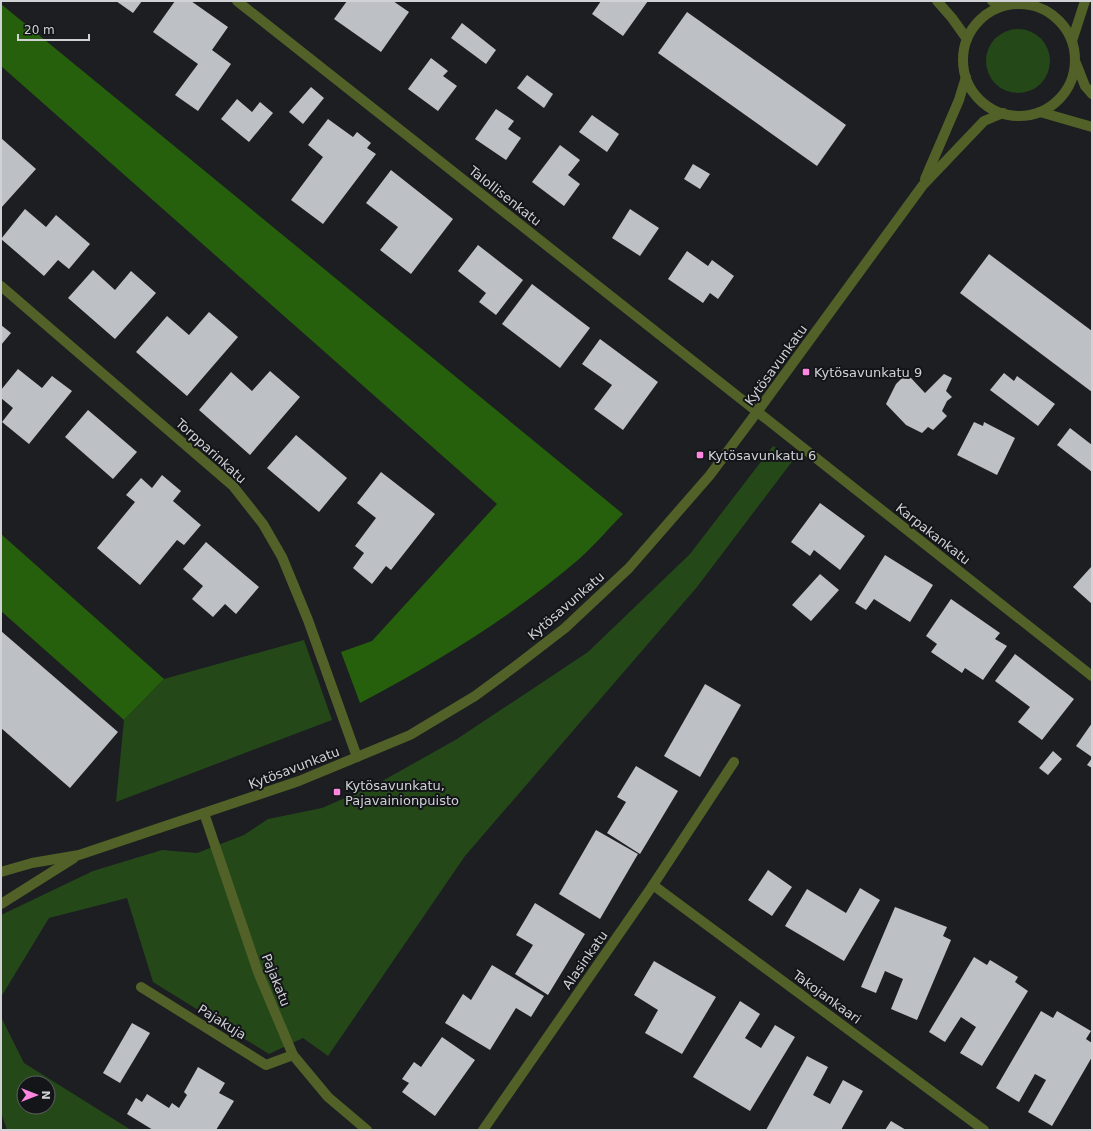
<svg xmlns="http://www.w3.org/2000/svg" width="1093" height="1131" font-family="'DejaVu Sans',sans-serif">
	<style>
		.green { fill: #254819; fill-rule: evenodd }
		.forest { fill: #26600c }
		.building { fill: #bdc0c5 }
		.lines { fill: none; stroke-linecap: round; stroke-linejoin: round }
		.minor { stroke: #516127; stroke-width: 10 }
		.poi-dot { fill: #fd86e1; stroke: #131519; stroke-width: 1.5 }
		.labels { text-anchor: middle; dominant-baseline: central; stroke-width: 4; stroke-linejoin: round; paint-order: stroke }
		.street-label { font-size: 13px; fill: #d0d2d5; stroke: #131519 }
		.poi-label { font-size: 13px; fill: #d0d2d5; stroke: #131519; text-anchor: start }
	</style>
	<rect width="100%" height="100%" fill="#1c1e22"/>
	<g class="green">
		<circle cx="1018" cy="61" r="32"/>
		<polygon points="773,446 794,459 697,587 465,856 328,1056 303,1038 269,1054 153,982 127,898 49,918 1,997 1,915 93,871 162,850 197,853 244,835 268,819 322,808 377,784 457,739 588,652 690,554"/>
		<polygon points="304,640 332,720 116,802 124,720 164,679"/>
		<path d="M 1,1017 L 24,1063 L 131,1130 L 7,1130 L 1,1112 ZM 24,1083 L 48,1083 L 48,1107 L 24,1107 Z"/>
	</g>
	<g class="forest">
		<path d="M 1,4 L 623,514 C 608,529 594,546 578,560 C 510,618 439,661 360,703 L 341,652 L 372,641 L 497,504 L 1,66 Z"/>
		<polygon points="1,534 164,679 124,720 1,611"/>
	</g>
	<g class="building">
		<polygon points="116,1 142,1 133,13"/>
		<polygon points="175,1 191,1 228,27 212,50 231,64 198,111 175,95 198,64 153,32"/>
		<polygon points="347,1 393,1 409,12 381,52 334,19"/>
		<polygon points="601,1 648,1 623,36 592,14"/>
		<polygon points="687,12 846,125 817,166 658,53"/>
		<polygon points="462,23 496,50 486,64 451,38"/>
		<polygon points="431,58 448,71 443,76 457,86 438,111 408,89"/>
		<polygon points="527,75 553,94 544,108 517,88"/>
		<polygon points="311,87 324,98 303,124 289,112"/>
		<polygon points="237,99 252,112 260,102 273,113 249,142 221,119"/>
		<polygon points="496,109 514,121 508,129 521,138 506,160 475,139"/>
		<polygon points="592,115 619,134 607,152 579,132"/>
		<polygon points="328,119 353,137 357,132 371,143 367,148 376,154 323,224 291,200 323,157 308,145"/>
		<polygon points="1,138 36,169 1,208"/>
		<polygon points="560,145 580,160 568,175 580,184 564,206 532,182"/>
		<polygon points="693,164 710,174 700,189 684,179"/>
		<polygon points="391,170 453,219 411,274 380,250 398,227 366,203"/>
		<polygon points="25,209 46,227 56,215 90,244 69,269 58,260 44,276 1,239"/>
		<polygon points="630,209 659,228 640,256 612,238"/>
		<polygon points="478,245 523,280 496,315 479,302 486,293 458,271"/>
		<polygon points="687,251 708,266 712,260 734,276 718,299 710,293 703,303 668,279"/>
		<polygon points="989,254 1092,331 1092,392 960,293"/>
		<polygon points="93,270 115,290 131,271 156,293 115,339 68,298"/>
		<polygon points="532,284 590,328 560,368 502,324"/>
		<polygon points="209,312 238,337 187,396 136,352 167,316 189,335"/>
		<polygon points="1,325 11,333 1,345"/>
		<polygon points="600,339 658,382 623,430 594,409 612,385 582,364"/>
		<polygon points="18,369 42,388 52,376 72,391 29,444 2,422 13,408 1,398 1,390"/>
		<polygon points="270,371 300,397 250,455 199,410 231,372 252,391"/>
		<polygon points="1004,373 1014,381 1017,376 1055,404 1038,426 990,390"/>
		<polygon points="944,374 952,378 946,391 952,397 947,401 942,411 947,416 933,430 928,427 922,433 906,425 886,404 896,384 905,375 911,378 925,393"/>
		<polygon points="88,410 137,452 113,479 65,437"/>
		<polygon points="974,422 983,426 984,422 1015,438 997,475 957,455"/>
		<polygon points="1070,428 1092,445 1092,472 1057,445"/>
		<polygon points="296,435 347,478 319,512 267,468"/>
		<polygon points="381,472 435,514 391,570 386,566 372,584 353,568 364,553 355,546 376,518 357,503"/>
		<polygon points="162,475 181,491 173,501 201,525 184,545 177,540 140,585 97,548 135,502 126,495 141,478 152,488"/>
		<polygon points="820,503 865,536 840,570 814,550 810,556 791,542"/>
		<polygon points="206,542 259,587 236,614 225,604 213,617 192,599 203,586 183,569"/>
		<polygon points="885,555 933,585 910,622 874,599 866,610 855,603"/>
		<polygon points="1092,566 1092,604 1073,587"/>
		<polygon points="820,574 839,590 811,621 792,605"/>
		<polygon points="951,599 1000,633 995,639 1007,646 983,680 965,668 962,673 931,652 937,644 926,636"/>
		<polygon points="1,631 118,732 70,788 1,728"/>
		<polygon points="1015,654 1074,699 1042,740 1018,722 1030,707 995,681"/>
		<polygon points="705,684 741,705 700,777 664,756"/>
		<polygon points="1092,723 1092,757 1076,746"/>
		<polygon points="1053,751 1062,759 1048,775 1039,768"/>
		<polygon points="1092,758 1092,768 1087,765"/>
		<polygon points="636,766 678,791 640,854 607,833 626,802 617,797"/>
		<polygon points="596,830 638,854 600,919 559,894"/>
		<polygon points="768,870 792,887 772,916 748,900"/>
		<polygon points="860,888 880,900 844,961 785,926 807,889 846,913"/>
		<polygon points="535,903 585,934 548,995 515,974 533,945 516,935"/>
		<polygon points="895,907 947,927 943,936 951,940 917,1020 891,1009 903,979 885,971 876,993 861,987"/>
		<polygon points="974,957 987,965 990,960 1018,977 1015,982 1028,991 982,1066 960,1053 976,1027 961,1017 945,1042 929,1032"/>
		<polygon points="654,961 716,997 682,1054 645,1033 658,1010 634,995"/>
		<polygon points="492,965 544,996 531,1017 516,1008 490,1050 445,1023 463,994 471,1000"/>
		<polygon points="740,1001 760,1014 745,1038 761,1048 775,1025 795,1037 750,1111 693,1077"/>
		<polygon points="1041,1011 1053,1018 1057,1011 1091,1031 1086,1039 1092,1043 1092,1057 1052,1126 1028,1112 1046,1080 1035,1074 1019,1102 996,1088"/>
		<polygon points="132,1023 150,1033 120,1083 103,1073"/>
		<polygon points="442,1037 475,1060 435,1116 402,1092 409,1083 402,1079 414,1062 421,1067"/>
		<polygon points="807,1056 828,1067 813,1095 830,1104 843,1080 863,1091 841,1130 766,1130"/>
		<polygon points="198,1067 225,1083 219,1093 234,1101 216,1130 153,1130 127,1114 136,1098 142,1102 147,1094 169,1108 172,1103 179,1108 187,1095 184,1092"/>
		<polygon points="891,1121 906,1130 885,1130"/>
	</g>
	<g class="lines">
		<g class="minor">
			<polyline points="237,1 1092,676"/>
			<polyline points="937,1 952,18 967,39"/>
			<polyline points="992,1 1008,3"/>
			<circle cx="1019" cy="60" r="56"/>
			<polyline points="1072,41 1085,1"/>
			<polyline points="1076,63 1085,86 1092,94"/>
			<polyline points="1040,112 1092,127"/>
			<polyline points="925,179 959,100 966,77"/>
			<polyline points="1,286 233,486 263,524 282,557 308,620 357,757"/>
			<polyline points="204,813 258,972 293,1055 328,1097 367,1130"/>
			<polyline points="1,872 32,863 79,855 299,781 410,735 475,696 517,665 565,628 629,568 710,475 757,412 923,185 984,121 1003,113"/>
			<polyline points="653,885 984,1130"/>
			<polyline points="1,904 74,858"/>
			<polyline points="141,987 266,1065 293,1055"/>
			<polyline points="483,1130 653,885 734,762"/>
		</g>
	</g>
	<g class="poi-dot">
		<rect x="802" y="368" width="8" height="8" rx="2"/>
		<rect x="696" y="451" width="8" height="8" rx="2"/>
		<rect x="333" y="788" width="8" height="8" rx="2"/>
	</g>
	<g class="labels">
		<g class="street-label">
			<text transform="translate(505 196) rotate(38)">Talollisenkatu</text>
			<text transform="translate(776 365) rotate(-54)">Kytösavunkatu</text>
			<text transform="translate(211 451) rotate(42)">Torpparinkatu</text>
			<text transform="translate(933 534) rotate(38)">Karpakankatu</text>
			<text transform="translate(566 606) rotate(-41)">Kytösavunkatu</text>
			<text transform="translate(294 768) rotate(-21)">Kytösavunkatu</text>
			<text transform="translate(585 960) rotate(-55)">Alasinkatu</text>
			<text transform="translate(276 980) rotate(68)">Pajakatu</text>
			<text transform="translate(827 997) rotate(36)">Takojankaari</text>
			<text transform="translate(222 1022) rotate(32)">Pajakuja</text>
		</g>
		<g class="poi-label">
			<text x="814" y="372">Kytösavunkatu 9</text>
			<text x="708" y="455">Kytösavunkatu 6</text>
			<text x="345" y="785">Kytösavunkatu,<tspan x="345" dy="15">Pajavainionpuisto</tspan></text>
		</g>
	</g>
	<rect width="1093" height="1131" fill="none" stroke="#d0d2d5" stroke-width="4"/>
	<g transform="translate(36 1095) rotate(90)"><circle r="19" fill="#131519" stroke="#5f6164"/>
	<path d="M0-3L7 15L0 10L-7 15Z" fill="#fd86e1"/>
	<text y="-6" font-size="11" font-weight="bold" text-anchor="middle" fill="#d0d2d5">N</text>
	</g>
	<path d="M18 34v6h71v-6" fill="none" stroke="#d0d2d5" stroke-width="2"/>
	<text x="24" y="34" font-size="12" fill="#d0d2d5" stroke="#131519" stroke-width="3" paint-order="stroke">20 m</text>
</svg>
